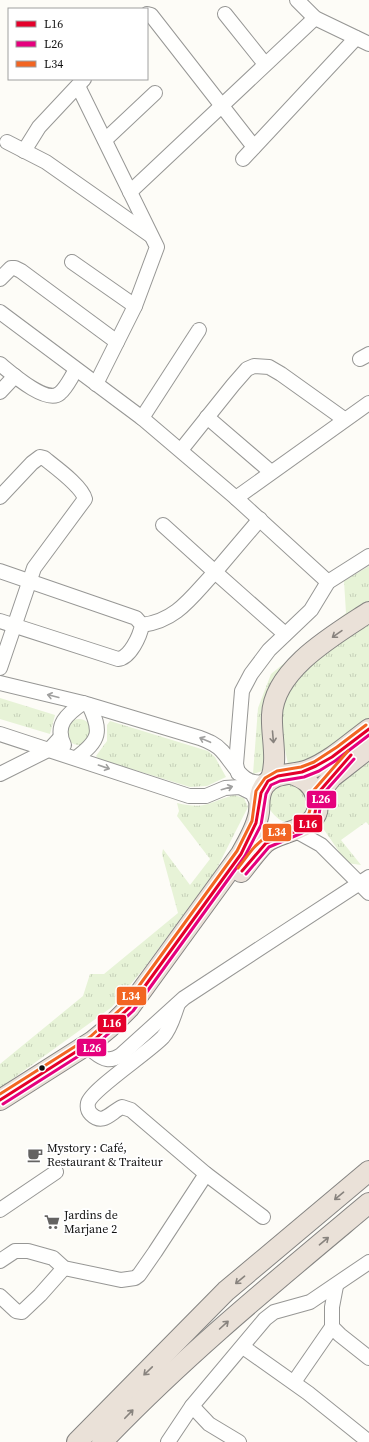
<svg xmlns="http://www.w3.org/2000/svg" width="369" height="1442" font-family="'Source Serif 4',serif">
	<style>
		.grass { fill: url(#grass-tufts) }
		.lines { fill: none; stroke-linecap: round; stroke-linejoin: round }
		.minor-casing { stroke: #979795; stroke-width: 16 }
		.highway-casing { stroke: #858482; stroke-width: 22 }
		.minor { stroke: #fffffe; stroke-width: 14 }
		.highway { stroke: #eae1d8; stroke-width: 20 }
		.bus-1-casing { stroke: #fff; stroke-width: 6 }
		.bus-2-casing { stroke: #fff; stroke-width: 6 }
		.bus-3-casing { stroke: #fff; stroke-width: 6 }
		.bus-1 { stroke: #e4002b; stroke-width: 3 }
		.bus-2 { stroke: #e5007d; stroke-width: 3 }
		.bus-3 { stroke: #f26522; stroke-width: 3 }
		.oneway { stroke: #88837e }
		.oneway2 { stroke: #a0a09f }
		.bus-dot { fill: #111; stroke: #fff; stroke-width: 1.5 }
		.labels { text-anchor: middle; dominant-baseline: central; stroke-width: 4; stroke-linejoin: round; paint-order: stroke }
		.poi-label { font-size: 12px; fill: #111; stroke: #fff; text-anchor: start }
		.line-badge { stroke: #fff; stroke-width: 1.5 }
		.badge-label { font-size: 11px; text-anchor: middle; font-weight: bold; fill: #fff }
	</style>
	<defs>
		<pattern id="grass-tufts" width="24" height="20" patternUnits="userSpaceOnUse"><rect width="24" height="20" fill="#e7f3d7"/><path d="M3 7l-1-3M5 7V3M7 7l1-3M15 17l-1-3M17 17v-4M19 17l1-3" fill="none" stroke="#c5cfb8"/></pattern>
	</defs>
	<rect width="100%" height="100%" fill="#fdfcf7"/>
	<g class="grass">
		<polygon points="369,566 369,612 286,675 268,769 253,774 258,708 271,674 346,613 344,581"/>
		<polygon points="369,622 369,719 307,765 288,764 280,726 285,693 296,676 321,655"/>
		<polygon points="0,698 55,715 50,734 0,719"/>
		<circle cx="79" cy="732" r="13"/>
		<polygon points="110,721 208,751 215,757 226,777 207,786 190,787 99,759 96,756 107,741 107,725"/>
		<polygon points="369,762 369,825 366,822 341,840 361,865 347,863 320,824 331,789"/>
		<path d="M 282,780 L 306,787 L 309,810 C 305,813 301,819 297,821 C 284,827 273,816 268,806 L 270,790 Z"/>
		<path d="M 234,795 L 244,798 L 248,807 L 216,870 L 145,967 L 112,1007 L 0,1088 L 0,1064 L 83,996 L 90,974 L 104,974 L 178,913 L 162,854 L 163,849 L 190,885 L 210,859 L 177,816 L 179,811 L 177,803 C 206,810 209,802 234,795 Z"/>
	</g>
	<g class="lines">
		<defs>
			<g id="minor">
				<polyline points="297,0 315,18 369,44"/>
				<polyline points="147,14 151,15 254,147"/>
				<polyline points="225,14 265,64"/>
				<polyline points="78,86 157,247 135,306 96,384"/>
				<polyline points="105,140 155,93"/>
				<polyline points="7,142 46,162 150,235"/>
				<polyline points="24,151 39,127 84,79"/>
				<polyline points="243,159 356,38"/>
				<polyline points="130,192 315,18"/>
				<polyline points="72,262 135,306"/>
				<polyline points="0,279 11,268 15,268 21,271 117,342"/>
				<polyline points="0,312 142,418 236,498 328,582"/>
				<polyline points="360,359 369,354"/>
				<path d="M 0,364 C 11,373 47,405 60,393 C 67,387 71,377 76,370"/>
				<polyline points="0,392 15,376"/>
				<polyline points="207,417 271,472"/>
				<polyline points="142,418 199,330"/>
				<polyline points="181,450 233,385 247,369 254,366 269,367 281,374 344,419"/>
				<path d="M 0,497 L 32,463 L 40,457 L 44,458 C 55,467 82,486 85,499 L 34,568 L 0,668"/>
				<polyline points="236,498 369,403"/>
				<polyline points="163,525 215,572 260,519"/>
				<path d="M 0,571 L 136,618 L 142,625 C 140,636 130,658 118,659 L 0,621"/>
				<path d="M 142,625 C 177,621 192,596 215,572 L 285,634"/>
				<path d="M 0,683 L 83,703 L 200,738 C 208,741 216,744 222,751 C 235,765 243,789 268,781"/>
				<polyline points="0,734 189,796 206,796 225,788 240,787 252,793 258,804"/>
				<path d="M 64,745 C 54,725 67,714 83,703"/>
				<path d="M 76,758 C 100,740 102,732 89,705"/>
				<polyline points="238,773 236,764 242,691 251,674 269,650 311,610 328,582 369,556"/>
				<polyline points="0,774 50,749 61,737"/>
				<polyline points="296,831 321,845 369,893"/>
				<path d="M 178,1004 C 174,1015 171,1028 163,1037 C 149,1052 91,1090 88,1103 C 87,1108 88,1111 91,1114 C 103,1126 111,1112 122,1107 L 131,1110 L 206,1174 L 263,1217"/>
				<path d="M 94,1052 C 104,1060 110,1062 121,1055 L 184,998 L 369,877"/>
				<polyline points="0,1210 56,1172"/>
				<polyline points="0,1261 15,1251 28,1251 53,1258 64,1268 121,1280 135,1278 139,1275 155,1252 206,1174"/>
				<polyline points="336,1286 332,1307 332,1327 340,1335 369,1358"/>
				<polyline points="0,1296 16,1311 22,1312 40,1295 64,1268"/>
				<polyline points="243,1347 308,1393 369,1442"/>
				<polyline points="294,1382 332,1327"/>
				<polyline points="192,1406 209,1424 239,1442"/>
				<polyline points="168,1442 192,1406 265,1319 274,1312 310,1302 369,1262"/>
			</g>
			<g id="highway">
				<path d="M 271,779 C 278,758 271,736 272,715 C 274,669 334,635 369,612"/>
				<polyline points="316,797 332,777 369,748"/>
				<path d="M 241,872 C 249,862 256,852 265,843 C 282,829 327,831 316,796 C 312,783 303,778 292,774"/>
				<path d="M 0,1100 L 93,1041 L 110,1027 L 129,1008 L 241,854 C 248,841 257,827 259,812 C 260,803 258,795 264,786 C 274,771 293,776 308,770 C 331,761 350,743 369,729"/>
				<polyline points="77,1442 226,1291 369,1171"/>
				<path d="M 102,1442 C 185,1355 277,1280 369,1203"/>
			</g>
		</defs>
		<use href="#minor" class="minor-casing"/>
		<use href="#highway" class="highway-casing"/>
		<use href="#minor" class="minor"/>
		<use href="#highway" class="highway"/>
		<defs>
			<g id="bus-1">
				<polyline points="242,871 266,843 301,829 309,823 315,813 318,793 351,755"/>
				<polyline points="0,1100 93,1041 129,1008 241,854 256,823 261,793 268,781 278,776 302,772 316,766 332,757 369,729"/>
			</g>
			<g id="bus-2">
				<polyline points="246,874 269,847 302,833 313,826 319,815 322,795 354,759"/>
				<polyline points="3,1104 96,1045 133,1011 245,856 261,825 266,794 271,785 280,781 304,777 319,771 335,761 369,735"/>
			</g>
			<g id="bus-3">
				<path d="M 238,868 C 247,857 255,843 268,836 C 280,829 299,829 307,817 C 313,809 309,799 314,790 L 348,751"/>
				<polyline points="0,1094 90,1037 125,1005 237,851 252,821 256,791 265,778 277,771 301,767 314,762 337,747 366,725"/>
			</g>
		</defs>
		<use href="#bus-1" class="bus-1-casing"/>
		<use href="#bus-2" class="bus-2-casing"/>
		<use href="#bus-3" class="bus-3-casing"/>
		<use href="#bus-1" class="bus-1"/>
		<use href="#bus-2" class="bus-2"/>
		<use href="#bus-3" class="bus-3"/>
	</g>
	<defs><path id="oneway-shaft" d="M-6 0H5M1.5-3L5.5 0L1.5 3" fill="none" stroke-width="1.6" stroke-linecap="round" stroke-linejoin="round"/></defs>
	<g class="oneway">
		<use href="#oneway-shaft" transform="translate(337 634) rotate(145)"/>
		<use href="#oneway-shaft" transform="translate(273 737) rotate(85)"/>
		<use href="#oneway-shaft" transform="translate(339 1196) rotate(140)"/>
		<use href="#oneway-shaft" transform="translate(324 1241) rotate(-40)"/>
		<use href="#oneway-shaft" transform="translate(240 1280) rotate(140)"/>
		<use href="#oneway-shaft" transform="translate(224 1325) rotate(-42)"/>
		<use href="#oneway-shaft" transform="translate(148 1371) rotate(136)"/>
		<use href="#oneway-shaft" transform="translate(129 1414) rotate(-46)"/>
	</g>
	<g class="oneway2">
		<use href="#oneway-shaft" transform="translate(53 696) rotate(-166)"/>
		<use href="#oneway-shaft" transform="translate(205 740) rotate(-157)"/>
		<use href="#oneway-shaft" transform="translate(104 767) rotate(19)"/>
		<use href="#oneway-shaft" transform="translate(227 788) rotate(-16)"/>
	</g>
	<defs>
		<symbol id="cafe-bare" viewBox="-9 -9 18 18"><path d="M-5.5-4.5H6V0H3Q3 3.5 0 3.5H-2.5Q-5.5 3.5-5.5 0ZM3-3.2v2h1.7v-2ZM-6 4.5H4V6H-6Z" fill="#646362" stroke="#fff" stroke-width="2.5" paint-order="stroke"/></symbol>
		<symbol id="supermarket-bare" viewBox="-9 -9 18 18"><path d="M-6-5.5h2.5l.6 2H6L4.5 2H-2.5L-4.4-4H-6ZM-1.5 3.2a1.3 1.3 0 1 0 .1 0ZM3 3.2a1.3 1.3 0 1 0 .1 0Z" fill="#646362" stroke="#fff" stroke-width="2.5" paint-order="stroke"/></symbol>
	</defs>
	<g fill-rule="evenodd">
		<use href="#cafe-bare" x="24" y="1144" width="22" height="22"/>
		<use href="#supermarket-bare" x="41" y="1211" width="22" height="22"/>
	</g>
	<circle class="bus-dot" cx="42" cy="1068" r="3.5"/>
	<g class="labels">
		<g class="poi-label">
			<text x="47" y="1148">Mystory : Café,<tspan x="47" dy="14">Restaurant &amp; Traiteur</tspan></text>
			<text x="64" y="1215">Jardins de<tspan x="64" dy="14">Marjane 2</tspan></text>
		</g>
	</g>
	<g class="line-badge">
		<rect x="306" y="790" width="31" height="19" rx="4" fill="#e5007d"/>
		<rect x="293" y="814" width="30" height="19" rx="4" fill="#e4002b"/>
		<rect x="262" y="823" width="30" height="19" rx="4" fill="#f26522"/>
		<rect x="116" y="986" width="31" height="20" rx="4" fill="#f26522"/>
		<rect x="97" y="1014" width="30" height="19" rx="4" fill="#e4002b"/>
		<rect x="76" y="1038" width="31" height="19" rx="4" fill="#e5007d"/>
	</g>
	<g class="badge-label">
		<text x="321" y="803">L26</text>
		<text x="308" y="828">L16</text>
		<text x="277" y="836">L34</text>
		<text x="131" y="1000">L34</text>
		<text x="112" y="1027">L16</text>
		<text x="92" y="1052">L26</text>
	</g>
	<rect x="8" y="8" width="140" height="72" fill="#ffffff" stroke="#a0a0a0"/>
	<rect x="16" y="21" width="20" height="6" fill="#e4002b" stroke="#a0a0a0"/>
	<text x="44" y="28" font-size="12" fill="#111111">L16</text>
	<rect x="16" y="41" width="20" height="6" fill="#e5007d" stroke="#a0a0a0"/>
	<text x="44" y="48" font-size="12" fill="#111111">L26</text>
	<rect x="16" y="61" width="20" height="6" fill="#f26522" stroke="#a0a0a0"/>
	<text x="44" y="68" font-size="12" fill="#111111">L34</text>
</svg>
